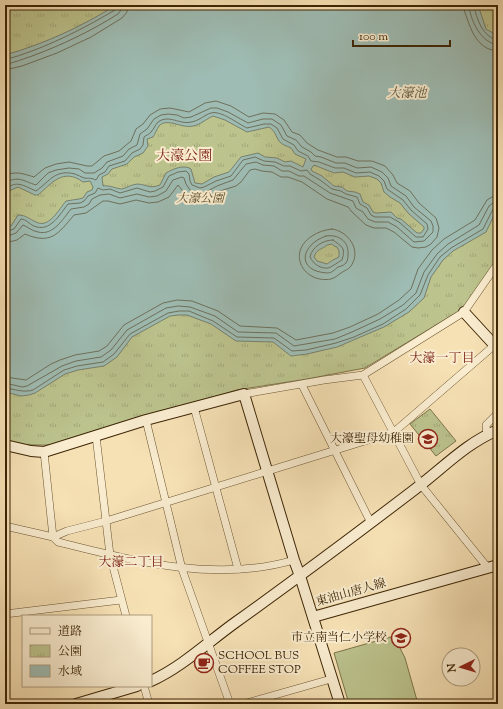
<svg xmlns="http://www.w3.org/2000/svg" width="503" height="709" font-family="'Sorts Mill Goudy','Noto Serif JP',serif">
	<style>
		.green { fill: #bcc38d; stroke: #7c7449 }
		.park { fill: url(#park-tufts); stroke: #7c7449 }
		.water { fill: #9ebcb3; stroke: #77806d; fill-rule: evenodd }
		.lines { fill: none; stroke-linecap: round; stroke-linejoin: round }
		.shore { stroke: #6e705c; stroke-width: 1 }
		.street-casing { stroke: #6b5431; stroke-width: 8 }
		.secondary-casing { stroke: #3d2505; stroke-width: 12 }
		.street { stroke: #f9eccf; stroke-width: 7 }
		.secondary { stroke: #f9eccf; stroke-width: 10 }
		.labels { text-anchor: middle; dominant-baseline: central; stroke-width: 4; stroke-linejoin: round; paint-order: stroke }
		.park-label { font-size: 12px; font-style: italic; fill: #5d4c27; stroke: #f9eccf }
		.poi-label { font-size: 12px; fill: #3d2505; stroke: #f9eccf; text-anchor: end }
		.street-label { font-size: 12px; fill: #3d2505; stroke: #f9eccf }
		.water-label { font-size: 13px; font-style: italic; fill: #5a5239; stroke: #f9eccf }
		.neighbourhood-label { font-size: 13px; fill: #7a1f14; stroke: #f9eccf }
		.quarter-label { font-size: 14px; fill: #7a1f14; stroke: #f9eccf }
	</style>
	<defs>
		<pattern id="park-tufts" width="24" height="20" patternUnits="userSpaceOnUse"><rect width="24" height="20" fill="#bcc38d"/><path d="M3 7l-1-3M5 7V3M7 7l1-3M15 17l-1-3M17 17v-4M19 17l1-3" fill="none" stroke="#a2a778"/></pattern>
	</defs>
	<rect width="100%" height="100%" fill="#f6e1b5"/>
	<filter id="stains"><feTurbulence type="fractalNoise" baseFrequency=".005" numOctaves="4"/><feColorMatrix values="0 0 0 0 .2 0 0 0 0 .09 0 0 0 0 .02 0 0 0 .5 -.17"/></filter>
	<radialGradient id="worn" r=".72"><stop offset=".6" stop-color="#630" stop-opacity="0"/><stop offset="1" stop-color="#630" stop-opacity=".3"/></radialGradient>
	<polygon class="green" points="394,636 405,658 418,704 349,704 334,653"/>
	<g class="park">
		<polygon points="5,5 498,5 498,259 464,308 365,368 307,379 237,390 59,445 25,445 5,442"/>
		<polygon points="430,409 456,441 436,456 410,424"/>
	</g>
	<path class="water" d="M 116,5 L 478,5 L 486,29 L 498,36 L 498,207 L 486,232 L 453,251 L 443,260 L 431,277 L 424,298 L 409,312 L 384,327 L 337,347 L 307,354 L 291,356 L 273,342 L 236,341 L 211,324 L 187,315 L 179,315 L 170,316 L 132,337 L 117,357 L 104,366 L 78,370 L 65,374 L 35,393 L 29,395 L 21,396 L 5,392 L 5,228 L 11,226 L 18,215 C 26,215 29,219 36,222 C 49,229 59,209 66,201 L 79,199 L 83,198 L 87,192 L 92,190 L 93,187 L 90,181 L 83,182 C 63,167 51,184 38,195 L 35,195 L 18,187 L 11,190 L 5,196 L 5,55 C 44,44 81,27 116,5 ZM 213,116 L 225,120 L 247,132 L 269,127 C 276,132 275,135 279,141 C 282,145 287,146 291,148 L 295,154 L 306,159 L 303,167 L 291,161 L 285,162 L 277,158 L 265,157 L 258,153 L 241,157 L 229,172 L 214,177 L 202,184 L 195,183 L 191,169 C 184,164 173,169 166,173 L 160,185 C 149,189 148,185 138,184 C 132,184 127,188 122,189 C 117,189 110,185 103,186 L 102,177 L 108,174 L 112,169 L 127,164 L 134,157 L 143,153 L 148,146 L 147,139 L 153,137 C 155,134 157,129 159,126 C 167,117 182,129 193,126 C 200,125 206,119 213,116 ZM 314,165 L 334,173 L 343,172 L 355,177 L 369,176 L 377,179 L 381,183 L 384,192 L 390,197 L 400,203 L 408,213 L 424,227 L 424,229 L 421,233 L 417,233 L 401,219 L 397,218 L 391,212 L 376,213 L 373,212 L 369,205 L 363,202 L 360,194 L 355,192 L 347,191 L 342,187 L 334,186 L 322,176 L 312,171 L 311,169 ZM 332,244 L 334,246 L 337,247 L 339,251 L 339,257 L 333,260 L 327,264 L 317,261 L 314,257 C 317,248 322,250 327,245 Z"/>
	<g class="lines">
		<g class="shore">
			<path d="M 463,5 C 464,11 466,15 468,21 C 473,35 480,50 498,51"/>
			<path d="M 469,5 C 470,20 481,43 498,45"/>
			<path d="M 474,5 C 476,18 483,38 498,40"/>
			<path d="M 5,59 C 14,58 23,54 32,51 C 61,40 88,26 115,10 L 117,5"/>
			<path d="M 5,64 C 14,63 23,59 32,56 C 62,45 91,31 118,14 L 121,10 L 122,5"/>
			<polyline points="5,70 22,66 57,53 91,37 122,18 127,12 128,5"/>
			<path d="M 5,176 C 15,170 24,174 34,177 L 45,168 L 56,164 L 69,162 L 87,166 L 92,166 L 104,156 L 119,151 L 131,141 L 136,129 L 143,124 L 150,115 L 160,109 L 170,108 L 189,112 L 205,103 L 216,101 L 231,106 L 249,117 L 263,113 L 275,114 L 284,120 L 292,132 L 300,135 L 307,143 L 318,150 L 337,157 L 346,157 L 358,161 L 372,161 L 385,166 L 393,175 L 397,183 L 410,191 L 419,203 L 436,218 L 439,228 L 437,237 L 431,244 L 426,247 L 418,248 L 412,247 L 394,232 L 386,228 L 374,228 L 366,225 L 352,212 L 348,207 L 327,199 L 302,182 L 288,177 L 281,177 L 272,172 L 262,171 L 255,169 L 250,170 L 241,182 L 236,186 L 220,191 L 206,199 L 198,199 L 191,197 L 185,194 L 178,185 L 169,197 L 158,202 L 149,203 L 136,200 L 120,204 L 108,201 L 103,201 L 86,213 L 74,215 C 58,234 51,245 25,234 L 17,240 L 5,243"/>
			<path d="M 5,183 C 18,175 23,181 36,185 L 48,173 L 56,170 L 69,168 L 79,169 L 85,173 L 94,173 L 102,168 L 107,162 L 123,156 L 129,149 L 137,145 L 140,134 L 147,129 L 154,119 L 161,115 L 168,114 L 177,115 L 184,118 L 191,117 L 211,108 L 217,108 L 228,112 L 248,123 L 263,119 L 272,119 L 281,125 L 287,136 L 296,140 L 302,147 L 311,152 L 315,156 L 321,157 L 336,163 L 345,163 L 357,168 L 371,167 L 382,172 L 388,178 L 391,186 L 406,196 L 414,207 L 431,221 L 433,226 L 433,232 L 424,241 L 414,242 L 397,227 L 388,222 L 375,222 L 368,219 L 363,212 L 356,208 L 353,201 L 330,193 L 304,176 L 299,176 L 289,171 L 282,171 L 274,166 L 263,165 L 256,162 L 246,164 L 233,180 L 217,186 L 204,193 L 196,193 L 190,190 L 186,184 L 184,178 L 182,177 L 173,180 L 166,191 L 157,196 L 149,197 L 137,194 L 120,198 L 109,194 L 100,195 L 92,199 L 89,204 L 84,207 L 71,209 C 63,219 53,236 38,232 C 32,231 28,227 23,225 L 16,233 L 5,237"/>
			<path d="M 5,190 C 16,179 24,186 36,191 C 50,181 55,169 75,174 C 78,175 81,177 84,178 C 90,179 89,177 96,180 L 99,175 L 105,172 L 109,166 L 125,161 L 132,153 L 140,149 L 143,145 L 144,137 C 146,135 149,135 151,132 C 154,129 155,125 158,122 C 169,114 180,125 191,122 C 199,121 204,115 211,113 C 221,110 238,124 247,128 L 264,124 L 271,124 L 277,128 L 283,139 L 294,145 L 298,151 L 308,156 L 311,161 L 319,162 L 335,168 L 344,168 L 356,173 L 370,172 L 379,176 L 384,181 L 387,189 L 403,200 L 411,210 L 427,224 L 428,229 L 423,237 L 416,237 L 399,222 L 390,217 L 375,217 L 371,215 L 367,208 L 360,204 L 357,197 L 346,194 L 341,191 L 332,189 L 320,180 L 310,174 L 307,170 L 301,171 L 290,166 L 284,166 L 275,162 L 264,161 L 255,157 L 243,160 L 231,176 L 216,181 L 204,187 L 200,188 L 192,185 L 190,181 L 189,174 L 186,171 L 178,172 L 169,176 L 163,187 L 155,191 L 150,192 L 137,188 L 120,193 L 110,189 L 103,190 L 98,188 L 95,193 L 88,196 L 84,201 L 80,203 L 68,204 C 60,214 50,233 34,226 C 29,224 26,219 21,219 L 14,229 L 5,232"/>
			<path d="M 332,229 C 348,231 362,250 351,266 C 348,270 345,270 341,273 C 338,275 335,278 331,279 C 304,284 286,253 312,236 C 318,232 324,230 332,229 Z"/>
			<path d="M 326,236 C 338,234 349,241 348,254 C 348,257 348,260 346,263 C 343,266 341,266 338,267 C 334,270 332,273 327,273 C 296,271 300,245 326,236 Z"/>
			<path d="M 333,240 C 342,247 346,247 342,260 C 340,261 330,268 328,268 C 321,269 313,264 310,257 C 312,247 323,240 333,240 Z"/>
			<polyline points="5,377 26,380 51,364 60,360 75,355 99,351 107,346 124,325 163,303 177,300 192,301 218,311 240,326 277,328 296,340 333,333 350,327 378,314 399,300 411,289 418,269 432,250 444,239 475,220 487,200 492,197 498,196"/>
			<polyline points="5,383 22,387 27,386 62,366 76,361 101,357 111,350 127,330 166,308 178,306 190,307 215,316 238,332 276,333 294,346 335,339 352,332 380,319 403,305 416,293 424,272 437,254 448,244 479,225 489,206 493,203 498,202"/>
			<path d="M 5,388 C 15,389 23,393 33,390 L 64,370 L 77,366 L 103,362 L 114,354 L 130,334 L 168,313 L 179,311 L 189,311 L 213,321 L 237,337 L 274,338 L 292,351 L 306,350 L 336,343 L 354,337 L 383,324 L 406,309 L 420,295 L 428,275 L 440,257 L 451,248 L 483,229 L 493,209 L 498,207"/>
		</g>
		<defs>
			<g id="street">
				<polyline points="363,375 421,485 488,568"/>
				<polyline points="302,385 371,523"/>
				<polyline points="244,394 324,380 363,375 464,312 498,263"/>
				<polyline points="194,407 238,569"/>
				<polyline points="146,420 182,569 230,704"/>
				<polyline points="487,435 486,425 498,413"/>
				<polyline points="96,436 110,555 126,616"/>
				<path d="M 44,452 L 53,537 L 58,542 C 134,561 216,583 294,560"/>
				<polyline points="5,526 53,537 67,531 106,521 394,432 497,343"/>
				<polyline points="5,614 121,600"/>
				<polyline points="144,686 149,704"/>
				<polyline points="243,704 331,679"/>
				<polyline points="494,704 498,703"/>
			</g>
			<g id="secondary">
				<polyline points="464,312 498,349"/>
				<polyline points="5,445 31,451 44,452 146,420 244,394 294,560 300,576 340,704"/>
				<polyline points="313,617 498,565"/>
				<path d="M 151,681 C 182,667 208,642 236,622 C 296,579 355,535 414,490 C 442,469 466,443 498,430"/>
				<polyline points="76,704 137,686"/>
			</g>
		</defs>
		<use href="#street" class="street-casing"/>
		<use href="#secondary" class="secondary-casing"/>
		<use href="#street" class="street"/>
		<use href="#secondary" class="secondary"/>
	</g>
	<defs>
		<symbol id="school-ring" viewBox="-11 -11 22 22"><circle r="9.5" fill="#f9eccf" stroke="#8f2418" stroke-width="1.5"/><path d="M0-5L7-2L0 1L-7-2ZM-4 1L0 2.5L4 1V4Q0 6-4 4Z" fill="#8f2418"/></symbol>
		<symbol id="cafe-ring" viewBox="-11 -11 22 22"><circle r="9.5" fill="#f9eccf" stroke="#8f2418" stroke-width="1.5"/><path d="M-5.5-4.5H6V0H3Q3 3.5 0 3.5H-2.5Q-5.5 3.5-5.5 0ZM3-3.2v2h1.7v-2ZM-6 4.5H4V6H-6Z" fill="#8f2418"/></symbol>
	</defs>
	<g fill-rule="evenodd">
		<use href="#school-ring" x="417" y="428" width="22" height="22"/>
		<use href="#school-ring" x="390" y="627" width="22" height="22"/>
		<use href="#cafe-ring" x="193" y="652" width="22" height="22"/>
	</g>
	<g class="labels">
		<g class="park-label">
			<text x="200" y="199">大濠公園</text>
		</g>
		<g class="poi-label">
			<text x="414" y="439">大濠聖母幼稚園</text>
			<text x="387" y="638">市立南当仁小学校</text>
			<text x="218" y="656" text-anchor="start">SCHOOL BUS<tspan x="218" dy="14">COFFEE STOP</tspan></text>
		</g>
		<g class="street-label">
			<text transform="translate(351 593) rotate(-16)">東油山唐人線</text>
		</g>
		<g class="water-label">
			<text x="407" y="94">大濠池</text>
		</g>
		<g class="neighbourhood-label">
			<text x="442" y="359">大濠一丁目</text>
			<text x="131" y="563">大濠二丁目</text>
		</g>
		<g class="quarter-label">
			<text x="184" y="157">大濠公園</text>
		</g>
	</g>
	<rect width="503" height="709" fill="none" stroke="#f6e1b5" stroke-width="20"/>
	<rect x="6" y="6" width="491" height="697" fill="none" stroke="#3d2505" stroke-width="2"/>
	<rect x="10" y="10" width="483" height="689" fill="none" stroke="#3d2505"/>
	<rect x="22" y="615" width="130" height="72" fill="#f9eccf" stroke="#ae9c7e"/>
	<rect x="30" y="628" width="20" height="6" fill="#f9eccf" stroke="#ae9c7e"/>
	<text x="58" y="635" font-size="12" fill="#3d2505">道路</text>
	<rect x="30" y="645" width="20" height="12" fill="url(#park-tufts)" stroke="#ae9c7e"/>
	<text x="58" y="655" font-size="12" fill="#3d2505">公園</text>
	<rect x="30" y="665" width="20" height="12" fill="#9ebcb3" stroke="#ae9c7e"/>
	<text x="58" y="675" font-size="12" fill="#3d2505">水域</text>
	<g transform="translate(461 667) rotate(265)"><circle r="19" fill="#f9eccf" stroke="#ae9c7e"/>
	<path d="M0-3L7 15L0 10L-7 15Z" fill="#8f2418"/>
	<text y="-6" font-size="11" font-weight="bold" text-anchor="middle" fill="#3d2505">N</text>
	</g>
	<path d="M353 40v6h97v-6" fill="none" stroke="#3d2505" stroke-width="2"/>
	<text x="359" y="40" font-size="12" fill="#3d2505" stroke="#f9eccf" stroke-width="3" paint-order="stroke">100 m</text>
	<rect width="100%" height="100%" filter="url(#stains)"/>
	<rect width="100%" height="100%" fill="url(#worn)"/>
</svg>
